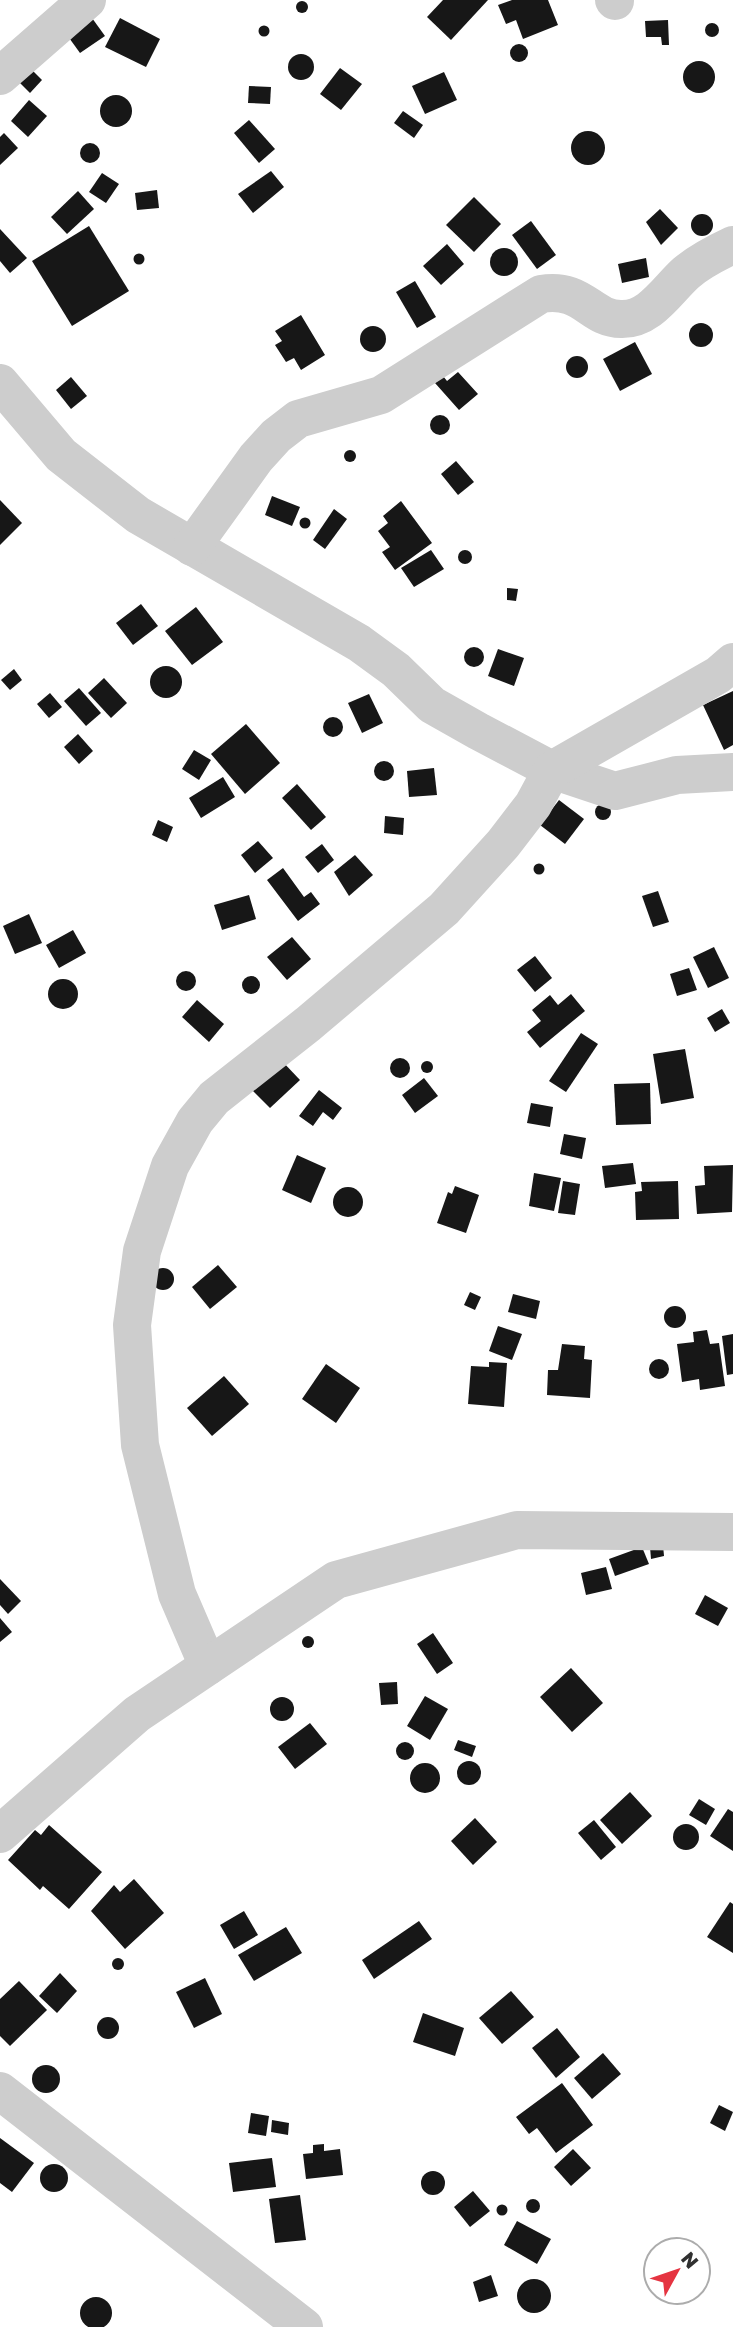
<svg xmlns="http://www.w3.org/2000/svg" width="733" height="2327" font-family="'Golos Text',sans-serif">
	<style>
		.building { fill: #171717 }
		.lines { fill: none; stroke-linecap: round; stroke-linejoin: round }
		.minor { stroke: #cdcdcd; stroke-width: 38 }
	</style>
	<rect width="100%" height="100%" fill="#fff"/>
	<g class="building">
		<polygon points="443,0 488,0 451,40 427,17"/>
		<polygon points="512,0 548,0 558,25 523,39 516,20 506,24 498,5"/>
		<circle cx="302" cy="7" r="6"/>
		<polygon points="92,18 105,36 80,53 67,35"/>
		<polygon points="120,18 160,39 146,67 105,47"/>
		<polygon points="668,20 669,45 662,45 661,37 646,37 645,21"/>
		<circle cx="712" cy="30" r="7"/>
		<circle cx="264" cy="31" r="5.5"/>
		<circle cx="519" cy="53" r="9"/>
		<circle cx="301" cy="67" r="13"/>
		<circle cx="699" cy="77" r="16"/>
		<polygon points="30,68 42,80 30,93 17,80"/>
		<polygon points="340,68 362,84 341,110 320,94"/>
		<polygon points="444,72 457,100 425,114 412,86"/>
		<polygon points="249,86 271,87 270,104 248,103"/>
		<circle cx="116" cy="111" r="16"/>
		<polygon points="29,100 47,116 28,137 11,121"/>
		<polygon points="403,111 423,125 414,138 394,123"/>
		<polygon points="249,120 275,149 259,163 234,133"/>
		<circle cx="588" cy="148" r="17"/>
		<polygon points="4,133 18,148 0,165 0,137"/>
		<circle cx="90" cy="153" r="10"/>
		<polygon points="271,171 284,187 253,213 238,194"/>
		<polygon points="102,173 119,184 106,203 89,192"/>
		<polygon points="157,190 159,208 137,210 135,193"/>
		<polygon points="78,191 94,209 67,234 51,217"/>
		<polygon points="474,197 501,224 474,252 446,225"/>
		<polygon points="660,209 678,228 661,245 646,222"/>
		<circle cx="702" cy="225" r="11"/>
		<polygon points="531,221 556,255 537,269 512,235"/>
		<polygon points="89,226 129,291 72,326 32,261"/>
		<polygon points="0,229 27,258 10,273 0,261"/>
		<polygon points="447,244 464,264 441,285 423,266"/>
		<circle cx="504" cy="262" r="14"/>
		<circle cx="139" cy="259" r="5.5"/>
		<polygon points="646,258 649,277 622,283 618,264"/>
		<polygon points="415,281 436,317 417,328 396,292"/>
		<polygon points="301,315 325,355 301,370 294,358 286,362 275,345 282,341 275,331"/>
		<circle cx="701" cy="335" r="12"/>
		<circle cx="373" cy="339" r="13"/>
		<polygon points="635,342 652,374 620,391 603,359"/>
		<circle cx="577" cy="367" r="11"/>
		<polygon points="458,372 478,394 459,410 435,383 443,376 447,381"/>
		<polygon points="71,377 87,396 71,409 56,390"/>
		<circle cx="440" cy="425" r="10"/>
		<circle cx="350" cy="456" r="6"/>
		<polygon points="456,461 474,482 458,495 441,474"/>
		<polygon points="272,496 300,507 292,526 265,515"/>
		<polygon points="0,500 22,523 0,545"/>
		<polygon points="401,501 432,543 395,570 382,552 390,547 378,531 388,523 383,516"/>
		<polygon points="334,509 347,519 325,549 313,540"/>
		<circle cx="305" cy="523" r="5.5"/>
		<polygon points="431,550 444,569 414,587 401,568"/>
		<circle cx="465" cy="557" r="7"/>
		<polygon points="507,588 518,589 516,601 507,600"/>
		<polygon points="141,604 158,626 133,645 116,623"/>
		<polygon points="196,607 223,642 192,665 165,631"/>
		<circle cx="474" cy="657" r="10"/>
		<polygon points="498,649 524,658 514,686 488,676"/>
		<circle cx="166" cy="682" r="16"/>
		<polygon points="14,669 22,680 10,690 1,680"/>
		<polygon points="104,678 127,703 111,718 88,693"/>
		<polygon points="79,688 101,713 86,726 64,701"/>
		<polygon points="733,691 733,745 724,750 703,705"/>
		<polygon points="50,693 62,707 49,718 37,704"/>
		<polygon points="369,694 383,723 362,733 348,703"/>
		<circle cx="333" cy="727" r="10"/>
		<polygon points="246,724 280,763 245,794 211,754"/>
		<polygon points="78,734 93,751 79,764 64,747"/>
		<polygon points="194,750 211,760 199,780 182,769"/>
		<circle cx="384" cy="771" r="10"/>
		<polygon points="434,768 437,795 409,797 407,771"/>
		<polygon points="223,777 235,797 201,818 189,798"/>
		<polygon points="297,784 326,817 311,830 282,798"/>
		<polygon points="559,800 584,819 565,844 540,825"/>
		<circle cx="603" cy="812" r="8"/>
		<polygon points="385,816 404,818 403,835 384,833"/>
		<polygon points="158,820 173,827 167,842 152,835"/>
		<polygon points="258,841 273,858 255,873 241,855"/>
		<polygon points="322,844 334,860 318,873 305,857"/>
		<polygon points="355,855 373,875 349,896 334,872"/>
		<circle cx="539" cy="869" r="5.5"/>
		<polygon points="283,868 304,897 311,892 320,904 298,921 267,880"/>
		<polygon points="658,891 669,922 653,927 642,896"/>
		<polygon points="249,895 256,919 222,930 214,905"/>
		<polygon points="29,914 42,943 15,954 3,926"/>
		<polygon points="73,930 86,953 59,968 46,945"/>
		<polygon points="292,937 311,959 287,980 267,957"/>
		<polygon points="714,947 729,978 708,988 693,957"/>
		<polygon points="535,956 552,978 535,992 517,970"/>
		<polygon points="689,968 697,990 677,996 670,974"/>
		<circle cx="186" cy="981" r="10"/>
		<circle cx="251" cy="985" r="9"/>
		<circle cx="63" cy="994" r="15"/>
		<polygon points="571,994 585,1011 540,1048 527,1032 541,1021 532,1010 550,995 558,1005"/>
		<polygon points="197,1000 224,1024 209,1042 182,1017"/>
		<polygon points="722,1009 730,1023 715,1032 707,1018"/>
		<polygon points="581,1033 598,1044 566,1092 549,1081"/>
		<polygon points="685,1049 694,1098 661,1104 653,1054"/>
		<circle cx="400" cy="1068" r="10"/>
		<polygon points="281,1060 300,1080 270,1108 251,1089"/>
		<circle cx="427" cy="1067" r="6"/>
		<polygon points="424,1078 438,1096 415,1113 402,1095"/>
		<polygon points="650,1083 651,1124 616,1125 614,1084"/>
		<polygon points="319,1090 342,1108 333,1120 323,1112 313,1126 299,1116"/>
		<polygon points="531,1103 553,1107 550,1127 527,1123"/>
		<polygon points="564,1134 586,1138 582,1159 560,1154"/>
		<polygon points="297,1155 326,1168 311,1203 282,1190"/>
		<polygon points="633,1163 636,1184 605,1188 602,1166"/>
		<polygon points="733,1165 732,1212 697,1214 695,1186 705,1185 704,1166"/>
		<polygon points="534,1173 561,1178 554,1211 529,1206"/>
		<polygon points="563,1181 580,1184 575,1215 558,1213"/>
		<polygon points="678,1181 679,1219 636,1220 635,1192 642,1191 641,1182"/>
		<polygon points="455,1186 479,1195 466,1233 437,1223 448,1192 452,1194"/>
		<circle cx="348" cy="1202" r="15"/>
		<polygon points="218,1265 237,1287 210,1309 192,1287"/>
		<circle cx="163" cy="1279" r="11"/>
		<polygon points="470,1292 481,1297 475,1310 464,1305"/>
		<polygon points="513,1294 540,1301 536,1319 508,1312"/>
		<circle cx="675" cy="1317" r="11"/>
		<polygon points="498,1326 522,1334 512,1360 489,1351"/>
		<polygon points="707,1330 710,1344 719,1343 725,1386 700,1390 699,1379 682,1382 677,1344 694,1342 693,1332"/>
		<polygon points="733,1334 733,1374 727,1375 722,1336"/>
		<polygon points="562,1344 585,1346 584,1359 592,1360 590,1398 547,1395 548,1370 558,1370"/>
		<circle cx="659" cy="1369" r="10"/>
		<polygon points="489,1362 507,1363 504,1407 468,1404 471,1366 489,1367"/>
		<polygon points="326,1364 360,1388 336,1423 302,1399"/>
		<polygon points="224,1376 249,1404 212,1436 187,1408"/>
		<polygon points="663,1545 664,1556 651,1559 650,1547"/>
		<polygon points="642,1547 649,1564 615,1576 609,1559"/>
		<polygon points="606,1567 612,1589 586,1595 581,1573"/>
		<polygon points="0,1579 21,1601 8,1614 0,1605"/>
		<polygon points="705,1595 728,1608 718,1626 695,1614"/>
		<polygon points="0,1618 12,1632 0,1642"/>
		<polygon points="433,1633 453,1663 437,1674 417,1644"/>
		<circle cx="308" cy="1642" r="6"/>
		<polygon points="571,1668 603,1703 572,1732 540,1697"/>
		<polygon points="397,1682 398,1704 381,1705 379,1683"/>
		<polygon points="425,1696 448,1709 430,1740 407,1726"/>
		<circle cx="282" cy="1709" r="12"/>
		<polygon points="310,1723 327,1744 295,1769 278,1747"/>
		<polygon points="458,1740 476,1746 472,1757 454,1750"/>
		<circle cx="405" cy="1751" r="9"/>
		<circle cx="469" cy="1773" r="12"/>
		<circle cx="425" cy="1778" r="15"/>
		<polygon points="630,1792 652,1816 622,1844 600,1820"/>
		<polygon points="699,1799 715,1809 706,1825 689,1815"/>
		<polygon points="728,1809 733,1812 733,1851 710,1836"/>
		<polygon points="475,1818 497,1842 473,1865 451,1841"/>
		<polygon points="594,1820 616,1847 601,1860 578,1833"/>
		<circle cx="686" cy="1837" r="13"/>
		<polygon points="49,1825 102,1872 69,1909 43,1886 40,1890 8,1860 35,1830 41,1835"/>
		<polygon points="134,1879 164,1913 125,1949 91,1911 114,1885 120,1892"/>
		<polygon points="730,1902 733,1904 733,1953 707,1937"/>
		<polygon points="244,1911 258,1935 234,1949 220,1925"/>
		<polygon points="419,1921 432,1939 374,1979 362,1960"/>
		<polygon points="286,1927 302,1953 254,1981 238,1955"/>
		<circle cx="118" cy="1964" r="6"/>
		<polygon points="60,1973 77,1991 57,2013 39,1996"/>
		<polygon points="205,1978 222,2014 194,2028 176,1992"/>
		<polygon points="19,1981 47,2010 10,2046 0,2036 0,1999"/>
		<polygon points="511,1991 534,2017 502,2044 479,2018"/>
		<polygon points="423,2013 464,2028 455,2056 413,2042"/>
		<circle cx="108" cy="2028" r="11"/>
		<polygon points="557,2028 580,2057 556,2078 532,2048"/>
		<polygon points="603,2053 621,2074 592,2099 574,2078"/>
		<circle cx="46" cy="2079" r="14"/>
		<polygon points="562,2083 593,2125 556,2153 537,2128 529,2134 516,2117"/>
		<polygon points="719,2105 733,2112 725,2131 710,2123"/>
		<polygon points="251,2113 269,2116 266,2136 248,2133"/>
		<polygon points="272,2120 289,2123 288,2135 271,2132"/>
		<polygon points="0,2138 34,2163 12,2192 0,2183"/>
		<polygon points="324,2144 324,2151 340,2149 343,2175 306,2179 303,2154 313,2153 313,2145"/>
		<polygon points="573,2149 591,2168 571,2186 554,2167"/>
		<polygon points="272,2158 276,2187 233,2192 229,2163"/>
		<circle cx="54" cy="2178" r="14"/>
		<circle cx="433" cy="2183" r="12"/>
		<polygon points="473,2191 490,2211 470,2227 454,2207"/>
		<polygon points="300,2195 306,2240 275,2243 269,2199"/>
		<circle cx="533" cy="2206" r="7"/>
		<circle cx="502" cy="2210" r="5.5"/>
		<polygon points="517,2221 551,2239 537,2264 504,2245"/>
		<polygon points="491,2275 498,2296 479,2302 473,2282"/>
		<circle cx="534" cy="2296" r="17"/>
		<circle cx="96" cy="2313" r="16"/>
	</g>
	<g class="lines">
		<g class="minor">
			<polyline points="614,0 615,1"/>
			<polyline points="0,76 87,0"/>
			<polyline points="0,383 61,455 138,515 359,643 396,670 432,705 478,731 552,770 615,791 677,775 733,772"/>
			<path d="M 192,547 L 256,458 L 276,436 L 298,419 L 381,395 L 541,294 C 584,287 590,319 621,319 C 650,320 667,290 686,273 C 700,261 716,253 733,245"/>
			<polyline points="208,1666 177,1594 140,1445 132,1325 142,1251 170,1166 195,1121 214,1098 308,1024 444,909 503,844 533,805 552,770 718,675 733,662"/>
			<polyline points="0,1834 137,1714 336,1580 517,1530 733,1532"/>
			<polyline points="0,2091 304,2327"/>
		</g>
	</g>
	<g transform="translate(677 2271) rotate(50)"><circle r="33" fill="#ffffff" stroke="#acacac" stroke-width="2"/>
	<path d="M0-5L12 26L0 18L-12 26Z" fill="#e53441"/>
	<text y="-10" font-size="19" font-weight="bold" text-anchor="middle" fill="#303030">N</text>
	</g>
</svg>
